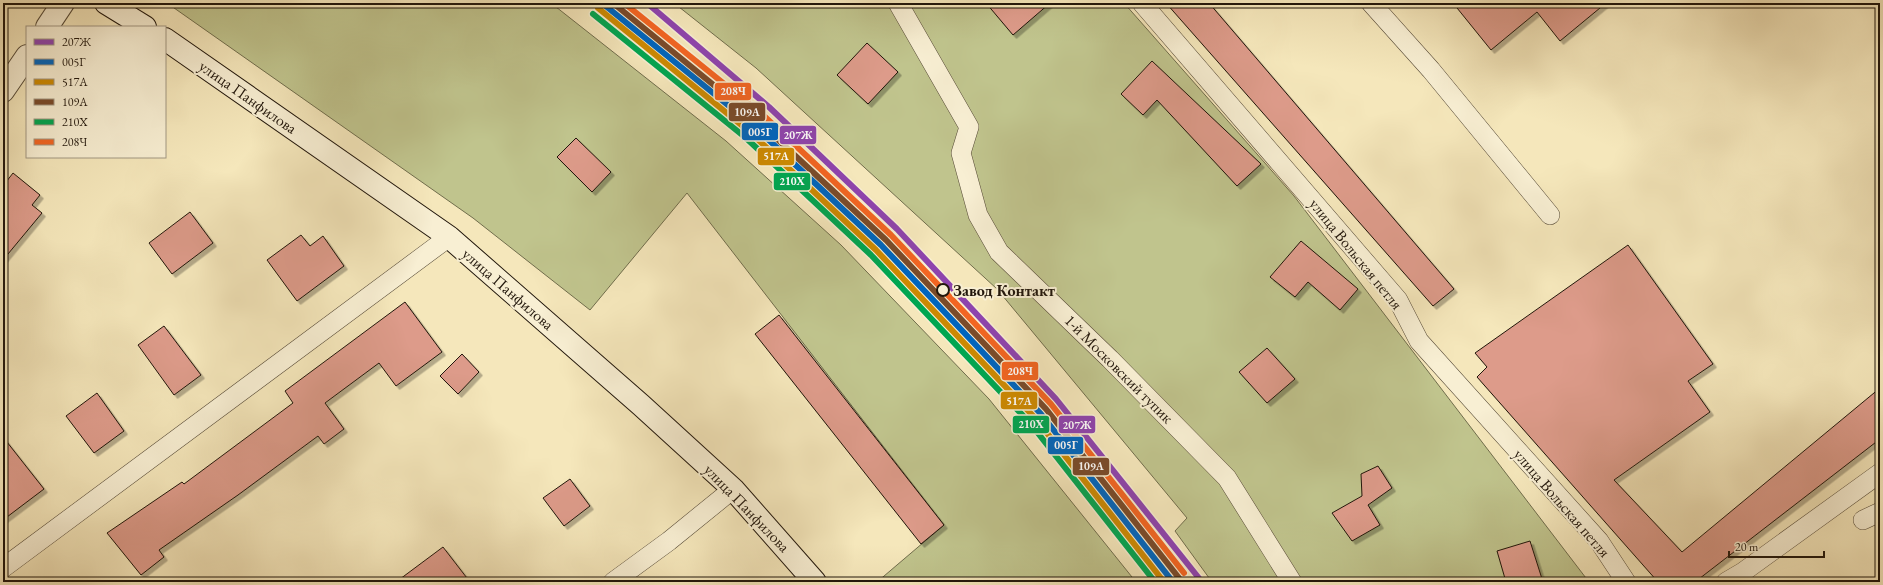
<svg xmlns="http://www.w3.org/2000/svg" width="1883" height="585" font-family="'EB Garamond',serif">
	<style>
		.green { fill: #c0c48d; stroke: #706d4c }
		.building { fill: #dd9b8a; stroke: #21160b; filter: url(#shadow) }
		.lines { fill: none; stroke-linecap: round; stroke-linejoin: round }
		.service-casing { stroke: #564a37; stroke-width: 20 }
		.minor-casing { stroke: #564a37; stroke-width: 24 }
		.secondary-casing { stroke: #21160b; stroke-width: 24 }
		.service { stroke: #f8efd3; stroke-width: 19 }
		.minor { stroke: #f8efd3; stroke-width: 22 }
		.secondary { stroke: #f8efd3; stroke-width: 22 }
		.rail-1-casing { stroke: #f8efd3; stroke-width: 9 }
		.rail-2-casing { stroke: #f8efd3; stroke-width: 9 }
		.rail-3-casing { stroke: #f8efd3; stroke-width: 9 }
		.rail-4-casing { stroke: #f8efd3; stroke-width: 9 }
		.rail-5-casing { stroke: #f8efd3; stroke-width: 9 }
		.rail-6-casing { stroke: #f8efd3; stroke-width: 9 }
		.rail-1 { stroke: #8e44ad; stroke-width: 6 }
		.rail-2 { stroke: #0065bd; stroke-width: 6 }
		.rail-3 { stroke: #cc8902; stroke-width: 6 }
		.rail-4 { stroke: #7a4b2a; stroke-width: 6 }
		.rail-5 { stroke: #00a651; stroke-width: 6 }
		.rail-6 { stroke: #f26522; stroke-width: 6 }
		.stop-dot { fill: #f8efd3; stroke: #21160b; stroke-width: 2 }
		.labels { text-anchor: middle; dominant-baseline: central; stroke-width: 4; stroke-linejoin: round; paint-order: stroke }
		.street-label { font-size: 16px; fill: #21160b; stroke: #f8efd3 }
		.stop-label { font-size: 16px; font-weight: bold; fill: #21160b; stroke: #f8efd3; text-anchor: start }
		.line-badge { stroke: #f8efd3; stroke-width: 1.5 }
		.badge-label { font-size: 11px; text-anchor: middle; font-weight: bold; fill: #fff }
	</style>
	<defs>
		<filter id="shadow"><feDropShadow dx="3.5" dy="3.5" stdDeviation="0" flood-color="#0004"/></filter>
	</defs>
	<rect width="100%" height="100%" fill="#f5e7bb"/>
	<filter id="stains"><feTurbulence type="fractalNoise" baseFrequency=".005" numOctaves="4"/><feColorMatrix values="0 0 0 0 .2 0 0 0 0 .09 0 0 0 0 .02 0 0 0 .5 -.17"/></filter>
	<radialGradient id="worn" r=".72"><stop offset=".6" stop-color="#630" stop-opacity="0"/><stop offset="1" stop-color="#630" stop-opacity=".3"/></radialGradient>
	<g class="green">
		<polygon points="167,3 551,3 726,141 841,245 989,399 1136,582 877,582 944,525 687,193 590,310 473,218"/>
		<polygon points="674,3 1124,3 1294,196 1589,582 1212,582 1175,531 1187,518 997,289 756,68"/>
	</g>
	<g class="building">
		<polygon points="986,3 1050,3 1013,35"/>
		<polygon points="1166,3 1209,3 1454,289 1433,306"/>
		<polygon points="1453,3 1606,3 1560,41 1537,12 1491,50"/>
		<polygon points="867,43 898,72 868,104 837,75"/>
		<polygon points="1152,61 1261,164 1237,186 1157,100 1143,115 1121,94"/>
		<polygon points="576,138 611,172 592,192 557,157"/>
		<polygon points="13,173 40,195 32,205 42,213 3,260 3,186"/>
		<polygon points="190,212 213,243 172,274 149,243"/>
		<polygon points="301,235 310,246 323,236 344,266 297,301 267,260"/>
		<polygon points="1301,241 1358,289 1340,310 1308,282 1295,297 1270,277"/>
		<polygon points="1628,245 1713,364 1688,381 1710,412 1614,480 1682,552 1880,388 1880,439 1695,582 1658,582 1477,377 1487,367 1475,353"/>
		<polygon points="405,302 442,352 396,386 379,363 325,403 344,429 324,444 318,436 238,495 159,550 164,557 141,575 107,533 182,482 184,484 293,403 285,391"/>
		<polygon points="779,315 944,525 921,544 755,334"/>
		<polygon points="164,326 201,375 174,395 138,345"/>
		<polygon points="1267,348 1295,379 1267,403 1239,372"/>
		<polygon points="462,354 479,372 458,394 440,376"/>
		<polygon points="97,393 124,431 94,453 66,416"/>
		<polygon points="3,437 44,489 3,520"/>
		<polygon points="1378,466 1392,488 1368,505 1380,525 1352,541 1332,513 1362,496 1361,474"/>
		<polygon points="570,479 590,506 564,526 543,498"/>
		<polygon points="1530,541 1543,582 1506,582 1497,551"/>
		<polygon points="443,547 470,582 396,582"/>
	</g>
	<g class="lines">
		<defs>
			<g id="service">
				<polyline points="898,3 969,127 961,153 978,215 999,252 1110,359 1227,478 1292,582"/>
				<polyline points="1142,3 1398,300 1419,341 1599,541 1626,582"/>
				<polyline points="1371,3 1431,70 1550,215"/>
				<polyline points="1863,520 1880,512"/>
				<polyline points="3,568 449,237"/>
				<polyline points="613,582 669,541 733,489"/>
				<polyline points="1726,582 1743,572 1880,473"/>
			</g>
			<g id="minor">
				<polyline points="47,27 63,3"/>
				<polyline points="3,91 27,56"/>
			</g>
			<g id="secondary">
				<polyline points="106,3 145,27"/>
				<polyline points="165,39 449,237 641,405 733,489 815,582"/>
			</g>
		</defs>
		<use href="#service" class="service-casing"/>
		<use href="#minor" class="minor-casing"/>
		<use href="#secondary" class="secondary-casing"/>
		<use href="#service" class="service"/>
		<use href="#minor" class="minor"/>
		<use href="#secondary" class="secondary"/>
		<defs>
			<polyline id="rail-1" points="647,3 769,107 897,229 1056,399 1202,582"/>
			<polyline id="rail-2" points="602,3 755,127 881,245 1041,414 1173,582"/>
			<polyline id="rail-3" points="598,8 750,132 876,250 1036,419 1164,582"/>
			<polyline id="rail-4" points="613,3 759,122 886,240 1046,409 1179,578"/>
			<polyline id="rail-5" points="593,14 746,138 871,255 1030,423 1155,582"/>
			<polyline id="rail-6" points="624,3 764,116 891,235 1051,404 1184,573"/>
		</defs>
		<use href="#rail-1" class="rail-1-casing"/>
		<use href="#rail-2" class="rail-2-casing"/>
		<use href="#rail-3" class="rail-3-casing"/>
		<use href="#rail-4" class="rail-4-casing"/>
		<use href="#rail-5" class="rail-5-casing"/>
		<use href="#rail-6" class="rail-6-casing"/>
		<use href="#rail-1" class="rail-1"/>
		<use href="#rail-2" class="rail-2"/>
		<use href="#rail-3" class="rail-3"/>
		<use href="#rail-4" class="rail-4"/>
		<use href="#rail-5" class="rail-5"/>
		<use href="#rail-6" class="rail-6"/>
	</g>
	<circle class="stop-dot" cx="943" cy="290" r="6"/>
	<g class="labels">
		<g class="street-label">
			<text transform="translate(248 97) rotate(35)">улица Панфилова</text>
			<text transform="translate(1356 254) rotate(51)">улица Вольская петля</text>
			<text transform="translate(508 289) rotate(41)">улица Панфилова</text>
			<text transform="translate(1119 369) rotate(45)">1-й Московский тупик</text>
			<text transform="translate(1562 503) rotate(49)">улица Вольская петля</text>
			<text transform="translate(747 508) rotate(46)">улица Панфилова</text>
		</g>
		<g class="stop-label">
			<text x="953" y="290">Завод Контакт</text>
		</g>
	</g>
	<g class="line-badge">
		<rect x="714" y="82" width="38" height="19" rx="4" fill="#f26522"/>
		<rect x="728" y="102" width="38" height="20" rx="4" fill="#7a4b2a"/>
		<rect x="741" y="122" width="38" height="19" rx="4" fill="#0065bd"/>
		<rect x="779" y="125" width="38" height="20" rx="4" fill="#8e44ad"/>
		<rect x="757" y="147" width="38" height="19" rx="4" fill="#cc8902"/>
		<rect x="773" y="172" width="38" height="19" rx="4" fill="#00a651"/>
		<rect x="1001" y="361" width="38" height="20" rx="4" fill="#f26522"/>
		<rect x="1000" y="391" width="38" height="19" rx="4" fill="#cc8902"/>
		<rect x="1012" y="415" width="38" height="19" rx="4" fill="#00a651"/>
		<rect x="1058" y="415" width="38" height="19" rx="4" fill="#8e44ad"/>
		<rect x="1047" y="436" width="37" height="19" rx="4" fill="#0065bd"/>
		<rect x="1072" y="457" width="38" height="19" rx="4" fill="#7a4b2a"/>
	</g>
	<g class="badge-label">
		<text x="733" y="95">208Ч</text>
		<text x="747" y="116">109А</text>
		<text x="760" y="136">005Г</text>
		<text x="798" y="139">207Ж</text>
		<text x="776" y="160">517А</text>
		<text x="792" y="185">210Х</text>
		<text x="1020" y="375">208Ч</text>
		<text x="1019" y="405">517А</text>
		<text x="1031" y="428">210Х</text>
		<text x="1077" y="429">207Ж</text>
		<text x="1066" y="449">005Г</text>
		<text x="1091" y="470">109А</text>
	</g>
	<rect width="1883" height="585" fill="none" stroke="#f5e7bb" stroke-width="16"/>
	<rect x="4" y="4" width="1875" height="577" fill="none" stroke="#21160b" stroke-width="2"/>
	<rect x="8" y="8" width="1867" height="569" fill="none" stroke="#21160b"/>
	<rect x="26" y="26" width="140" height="132" fill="#f8efd3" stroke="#a29883"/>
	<rect x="34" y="39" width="20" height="6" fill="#8e44ad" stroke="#a29883"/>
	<text x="62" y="46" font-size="12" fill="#21160b">207Ж</text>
	<rect x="34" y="59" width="20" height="6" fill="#0065bd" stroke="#a29883"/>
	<text x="62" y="66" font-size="12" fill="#21160b">005Г</text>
	<rect x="34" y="79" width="20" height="6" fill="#cc8902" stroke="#a29883"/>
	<text x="62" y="86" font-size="12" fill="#21160b">517А</text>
	<rect x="34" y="99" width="20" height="6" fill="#7a4b2a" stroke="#a29883"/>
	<text x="62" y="106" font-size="12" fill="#21160b">109А</text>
	<rect x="34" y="119" width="20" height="6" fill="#00a651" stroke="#a29883"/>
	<text x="62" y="126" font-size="12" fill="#21160b">210Х</text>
	<rect x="34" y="139" width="20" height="6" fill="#f26522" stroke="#a29883"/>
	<text x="62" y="146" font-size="12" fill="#21160b">208Ч</text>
	<path d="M1729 551v6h95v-6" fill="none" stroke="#21160b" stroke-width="2"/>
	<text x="1735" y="551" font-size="12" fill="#21160b" stroke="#f8efd3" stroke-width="3" paint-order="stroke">20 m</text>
	<rect width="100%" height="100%" filter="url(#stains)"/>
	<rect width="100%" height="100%" fill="url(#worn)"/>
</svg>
